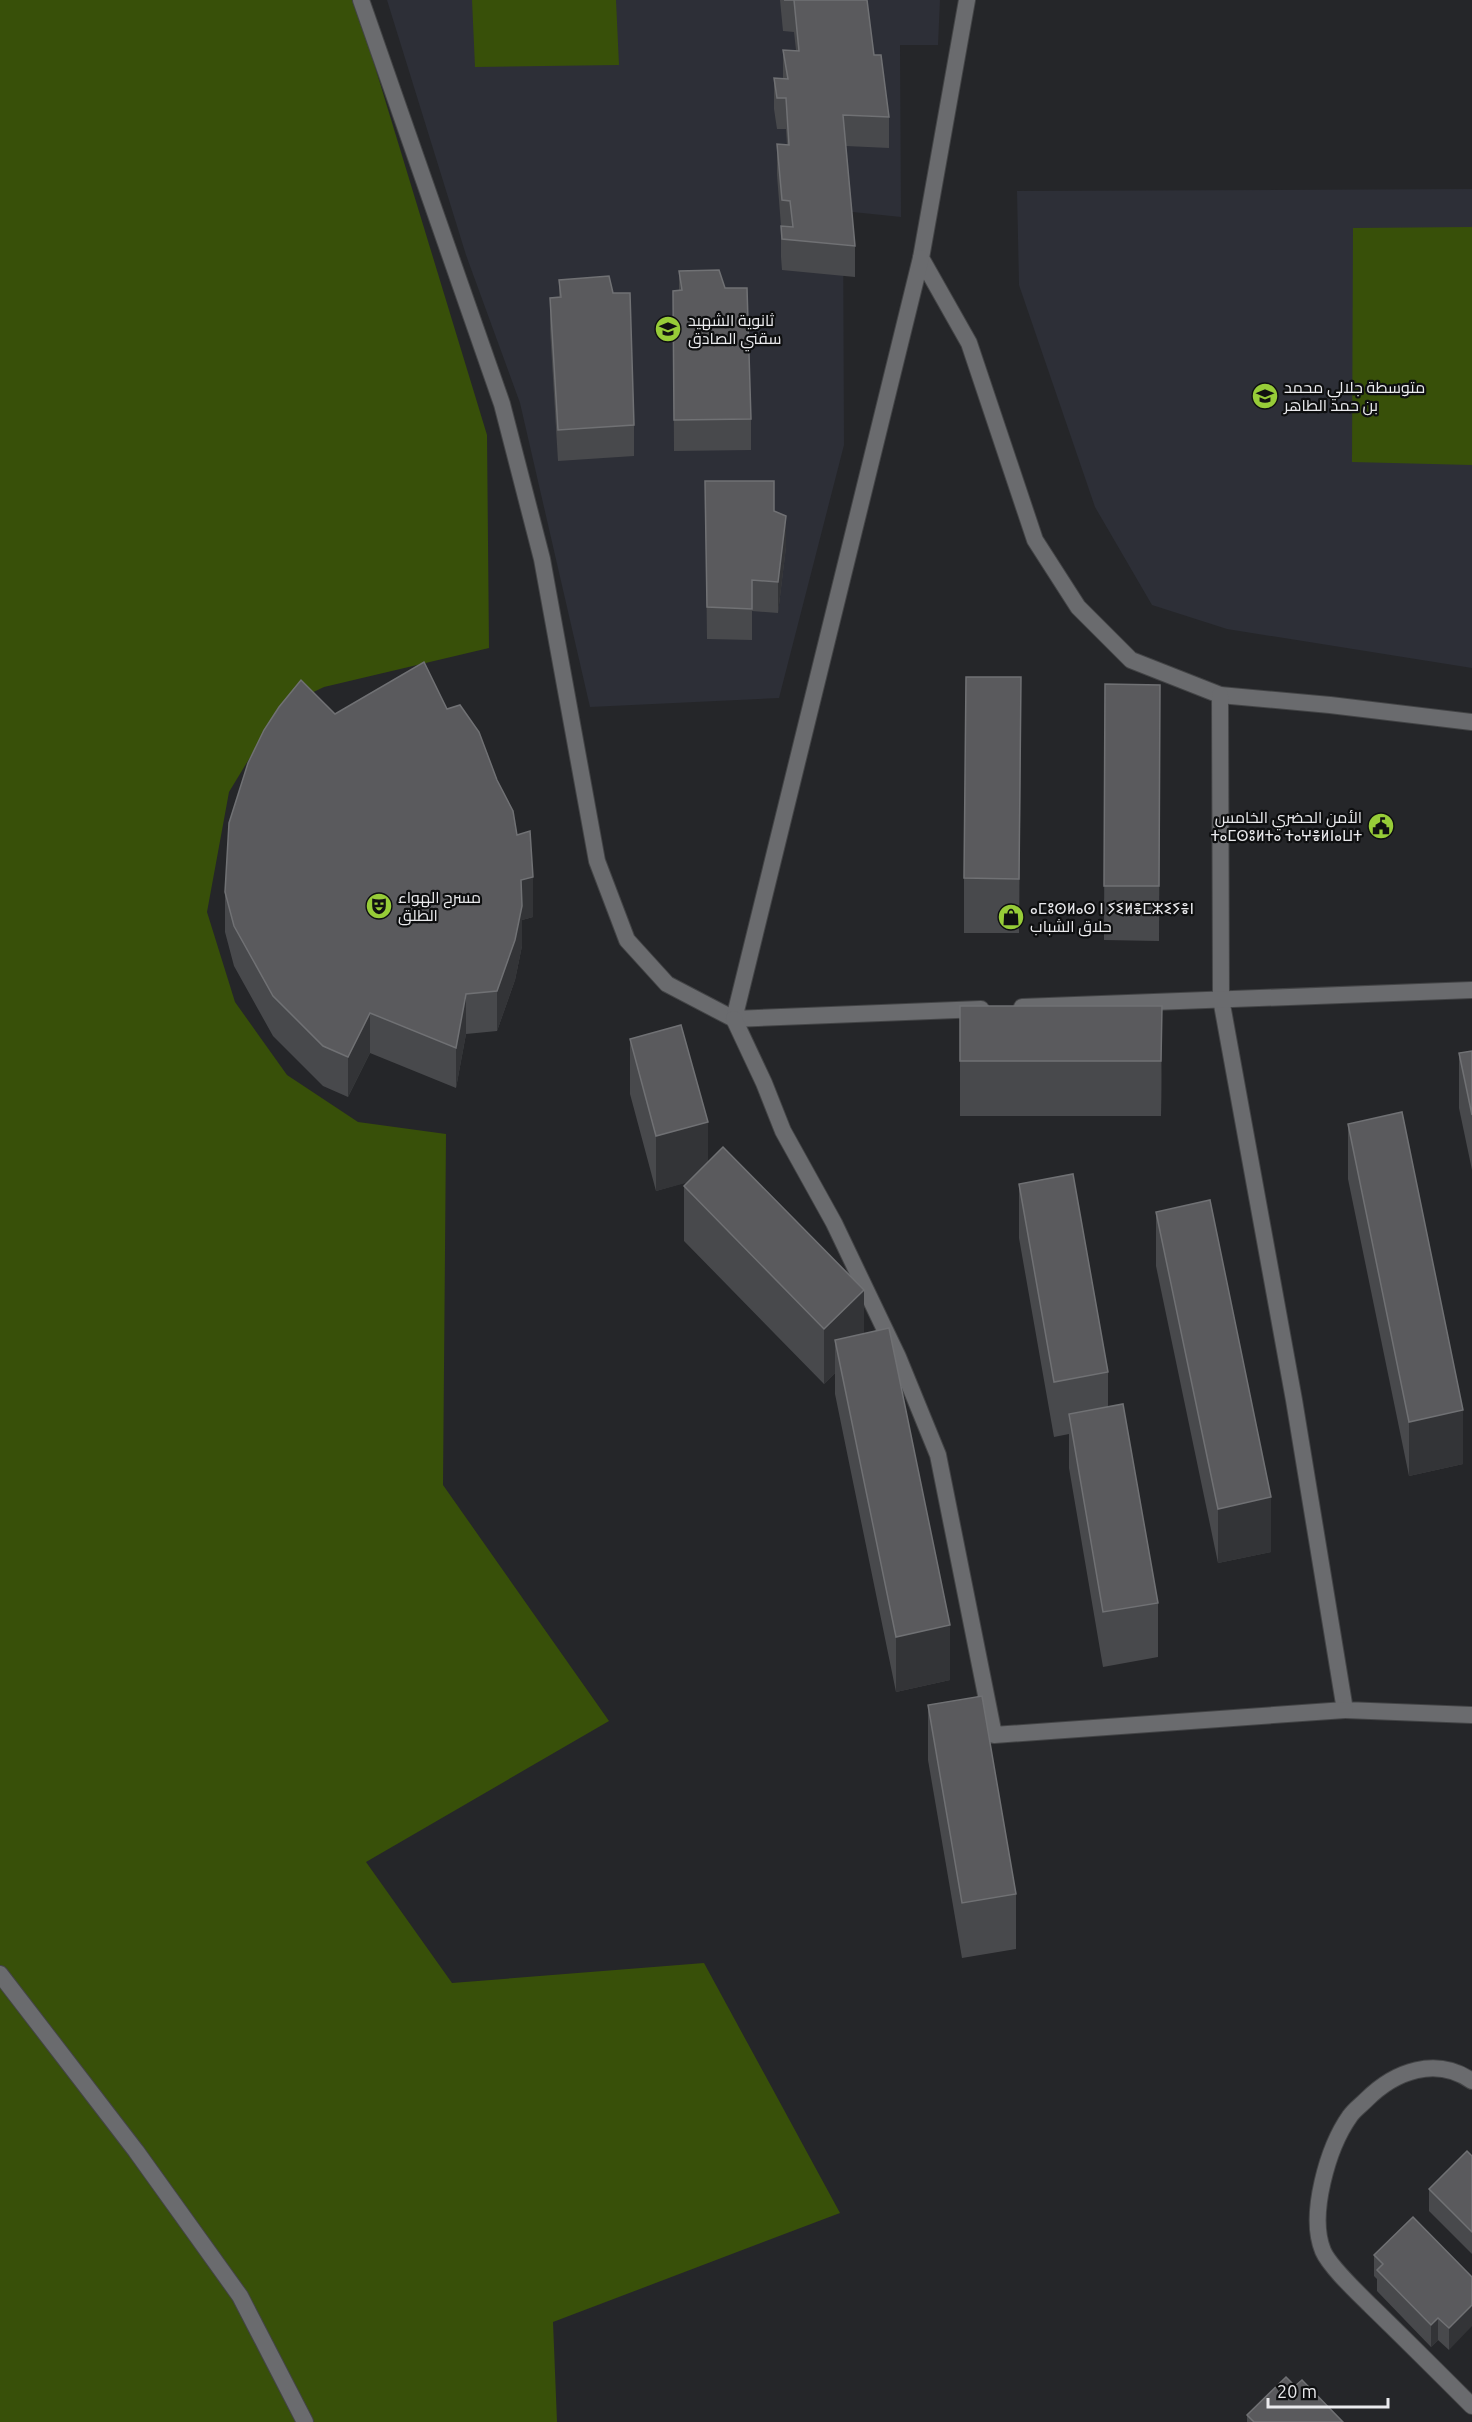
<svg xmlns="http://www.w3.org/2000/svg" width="1472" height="2422" font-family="Ubuntu,Cairo,'Noto Sans Tifinagh',sans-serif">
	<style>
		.built { fill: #2d2f37 }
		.green { fill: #385009 }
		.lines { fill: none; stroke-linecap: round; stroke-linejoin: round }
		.service-casing { stroke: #434446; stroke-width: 18 }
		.minor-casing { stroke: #434446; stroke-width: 18 }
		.tertiary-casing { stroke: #434446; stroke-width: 18 }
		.service { stroke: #6a6b6e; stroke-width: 16 }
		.minor { stroke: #6a6b6e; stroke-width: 16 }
		.tertiary { stroke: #6a6b6e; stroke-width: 16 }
		.wall { fill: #48494c }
		.shaded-wall { fill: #333437 }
		.building { fill: #5a5a5d; stroke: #707174; stroke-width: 1.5 }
		.labels { text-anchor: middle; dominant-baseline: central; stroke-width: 4.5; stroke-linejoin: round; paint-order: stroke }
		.poi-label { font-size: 16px; fill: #eaeaed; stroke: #0e0f10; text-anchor: start }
	</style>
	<rect width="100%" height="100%" fill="#252629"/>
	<g class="built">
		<polygon points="387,0 940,0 938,45 900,45 901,217 843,211 844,445 779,698 590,707 520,403 466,255"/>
		<polygon points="1472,189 1472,668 1227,629 1152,605 1095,507 1019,285 1017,191"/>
	</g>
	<g class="green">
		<polygon points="0,0 358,0 362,24 487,435 489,648 324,687 280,708 229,792 207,912 235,1002 287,1075 358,1122 446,1134 443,1485 609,1721 366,1862 452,1983 704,1963 840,2213 553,2322 557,2422 0,2422"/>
		<polygon points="472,0 616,0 619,65 475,67"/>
		<polygon points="1472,227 1472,465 1352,462 1353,228"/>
	</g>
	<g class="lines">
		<defs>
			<polyline id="service" points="361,0 502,404 542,559 597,861 627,940 667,984 734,1019"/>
			<g id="minor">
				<polyline points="967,0 921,258 969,343 1035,540 1078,607 1131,660 1220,695 1330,705 1472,722"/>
				<polyline points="921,258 734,1019 981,1009"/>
				<polyline points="1220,695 1221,999 1294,1400 1345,1710 1472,1715"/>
				<polyline points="1022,1007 1472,990"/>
				<polyline points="734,1019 764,1083 783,1131 834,1223 898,1357 938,1455 994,1735 1345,1710"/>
				<path d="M 1472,2081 C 1436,2056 1395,2071 1366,2100 C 1361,2105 1354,2110 1350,2116 C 1328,2147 1308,2215 1323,2251 C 1330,2267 1358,2293 1371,2306 C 1405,2339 1438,2372 1472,2406"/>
			</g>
			<polyline id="tertiary" points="0,1974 136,2151 240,2296 305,2422"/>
		</defs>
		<use href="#service" class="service-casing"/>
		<use href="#minor" class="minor-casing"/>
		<use href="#tertiary" class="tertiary-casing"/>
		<use href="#service" class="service"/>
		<use href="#minor" class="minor"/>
		<use href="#tertiary" class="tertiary"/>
	</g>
	<g class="wall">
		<polygon points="780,0 867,0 874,55 889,117 889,148 846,146 855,246 855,277 782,270 781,257 781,226 777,175 777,144 787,145 786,129 777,129 774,109 774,78 783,78 783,50 796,50 794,32 783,31"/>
		<polygon points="679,271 751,419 751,450 674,451 673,291 679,290"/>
		<polygon points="559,280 634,425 634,456 558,461 550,329 550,298 559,298"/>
		<polygon points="705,481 774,511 786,547 778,613 752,611 752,640 707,639"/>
		<polygon points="1105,684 1160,739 1159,941 1104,940"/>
		<polygon points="447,709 517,835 533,917 522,920 522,946 515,980 497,1031 466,1034 456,1088 370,1053 348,1097 323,1086 273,1036 234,966 225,932 225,892 335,714"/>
		<polygon points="1021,731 1019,933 964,933 964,878"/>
		<polygon points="960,1006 1162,1061 1161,1116 960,1116"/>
		<polygon points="630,1039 708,1162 864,1333 950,1680 896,1692 835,1394 835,1373 824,1384 684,1241 684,1186 687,1182 656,1191 630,1094"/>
		<polygon points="1472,1051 1472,1170 1459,1108 1459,1053"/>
		<polygon points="1348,1124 1463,1464 1409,1476 1348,1179"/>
		<polygon points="1019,1184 1108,1372 1108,1407 1158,1603 1158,1657 1103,1667 1069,1468 1069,1434 1054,1437 1019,1238"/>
		<polygon points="1156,1212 1271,1552 1218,1563 1156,1266"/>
		<polygon points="928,1705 1016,1894 1016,1949 962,1958 928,1760"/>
		<polygon points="1472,2156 1472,2254 1429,2211 1429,2189"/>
		<polygon points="1374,2255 1472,2277 1449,2350 1438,2340 1431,2347 1377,2291 1377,2279 1374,2276"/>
		<polygon points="1295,2386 1343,2422 1247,2422 1247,2415"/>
	</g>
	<g class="shaded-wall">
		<polygon points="786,516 786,547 778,613 778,582"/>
		<polygon points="1021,677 1021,731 1019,933 1019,879"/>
		<polygon points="1160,739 1159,941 1159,886"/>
		<polygon points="533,877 533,917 522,920 522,946 515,980 497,1031 497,991 521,880"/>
		<polygon points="466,994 466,1034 456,1088 456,1048"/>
		<polygon points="1162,1006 1162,1061 1161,1116 1161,1061"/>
		<polygon points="370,1013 370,1053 348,1097 348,1057"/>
		<polygon points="708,1122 708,1177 656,1191 656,1136"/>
		<polygon points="864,1290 864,1345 835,1340 835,1373 824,1384 824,1329"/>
		<polygon points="1463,1410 1463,1464 1409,1476 1409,1422"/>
		<polygon points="1271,1497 1271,1552 1218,1563 1218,1509"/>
		<polygon points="950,1625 950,1680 896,1692 896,1637"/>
		<polygon points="1472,2305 1472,2326 1449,2350 1449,2328"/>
		<polygon points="1438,2318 1438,2340 1431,2347 1431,2325"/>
	</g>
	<g class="building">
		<polygon points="784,0 867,0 874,55 881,55 889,117 843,115 855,246 782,239 781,226 793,227 790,201 782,200 777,144 789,145 786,98 777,98 774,78 788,79 783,50 799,51 794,0"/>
		<polygon points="719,270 725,288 747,288 751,419 674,420 673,291 682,290 679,271"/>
		<polygon points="609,276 613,293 630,293 634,425 558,430 550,298 561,297 559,280"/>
		<polygon points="705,481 774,481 774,511 786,516 778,582 752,580 752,609 707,607"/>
		<polygon points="424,662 447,709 460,705 479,732 497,780 513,811 517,835 530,831 533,877 521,880 522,906 515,940 497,991 466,994 456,1048 370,1013 348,1057 323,1046 273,996 234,926 225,892 229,823 248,763 264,730 279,707 301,680 335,714"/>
		<polygon points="966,677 1021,677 1019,879 964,878"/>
		<polygon points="1105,684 1160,685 1159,886 1104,886"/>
		<polygon points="960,1006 1162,1006 1161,1061 960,1061"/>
		<polygon points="681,1025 708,1122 656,1136 630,1039"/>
		<polygon points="1472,1051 1472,1115 1459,1053"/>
		<polygon points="1402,1112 1463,1410 1409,1422 1348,1124"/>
		<polygon points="723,1147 864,1290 824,1329 684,1186"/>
		<polygon points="1073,1174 1108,1372 1054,1382 1019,1184"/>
		<polygon points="1210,1200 1271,1497 1218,1509 1156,1212"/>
		<polygon points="889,1328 950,1625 896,1637 835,1340"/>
		<polygon points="1123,1404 1158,1603 1103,1612 1069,1414"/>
		<polygon points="982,1696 1016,1894 962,1903 928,1705"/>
		<polygon points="1467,2151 1472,2156 1472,2232 1429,2189"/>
		<polygon points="1413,2217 1472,2277 1472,2305 1449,2328 1438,2318 1431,2325 1377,2270 1383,2264 1374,2255"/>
		<polygon points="1286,2377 1295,2386 1302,2380 1343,2422 1254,2422 1247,2415"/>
	</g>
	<defs>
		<symbol id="school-disc" viewBox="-11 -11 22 22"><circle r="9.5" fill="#97cc38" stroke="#0e0f10"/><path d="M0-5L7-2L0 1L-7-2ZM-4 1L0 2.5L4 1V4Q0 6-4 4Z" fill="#111"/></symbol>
		<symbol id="civic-disc" viewBox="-11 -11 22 22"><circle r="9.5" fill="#97cc38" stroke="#0e0f10"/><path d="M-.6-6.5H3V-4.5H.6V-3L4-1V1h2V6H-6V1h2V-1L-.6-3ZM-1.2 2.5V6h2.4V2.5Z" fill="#111"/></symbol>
		<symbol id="theatre-disc" viewBox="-11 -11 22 22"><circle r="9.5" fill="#97cc38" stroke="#0e0f10"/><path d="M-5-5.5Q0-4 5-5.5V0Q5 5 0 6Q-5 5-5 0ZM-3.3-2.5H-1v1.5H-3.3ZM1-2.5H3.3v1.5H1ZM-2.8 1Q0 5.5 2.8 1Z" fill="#111"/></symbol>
		<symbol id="shop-disc" viewBox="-11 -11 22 22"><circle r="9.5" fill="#97cc38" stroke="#0e0f10"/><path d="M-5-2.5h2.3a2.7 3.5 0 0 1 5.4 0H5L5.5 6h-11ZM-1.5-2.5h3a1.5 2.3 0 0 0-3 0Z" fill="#111"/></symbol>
	</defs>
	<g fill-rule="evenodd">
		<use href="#school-disc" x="653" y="314" width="30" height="30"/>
		<use href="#school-disc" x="1250" y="381" width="30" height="30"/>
		<use href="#civic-disc" x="1366" y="811" width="30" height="30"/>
		<use href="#theatre-disc" x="364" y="891" width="30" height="30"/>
		<use href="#shop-disc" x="996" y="902" width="30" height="30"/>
	</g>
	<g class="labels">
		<g class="poi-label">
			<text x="688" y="320">ثانوية الشهيد<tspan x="688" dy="18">سقني الصادق</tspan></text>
			<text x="1284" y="387">متوسطة جلالي محمد<tspan x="1284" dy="18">بن حمد الطاهر</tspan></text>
			<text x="1362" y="817" text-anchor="end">الأمن الحضري الخامس<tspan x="1362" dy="18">ⵜⴰⵎⵙⵓⵍⵜⴰ ⵜⴰⵖⴻⵍⵏⴰⵡⵜ</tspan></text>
			<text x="398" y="897">مسرح الهواء<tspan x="398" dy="18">الطلق</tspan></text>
			<text x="1030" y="908">ⴰⵎⵓⵙⵍⴰⵙ ⵏ ⵢⵉⵍⴻⵎⵣⵉⵢⴻⵏ<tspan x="1030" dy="18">حلاق الشباب</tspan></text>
		</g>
	</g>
	<path d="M1268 2398v9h120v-9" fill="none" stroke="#eaeaed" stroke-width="3"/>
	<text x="1277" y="2398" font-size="18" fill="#eaeaed" stroke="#0e0f10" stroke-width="4.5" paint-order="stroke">20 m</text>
</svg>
